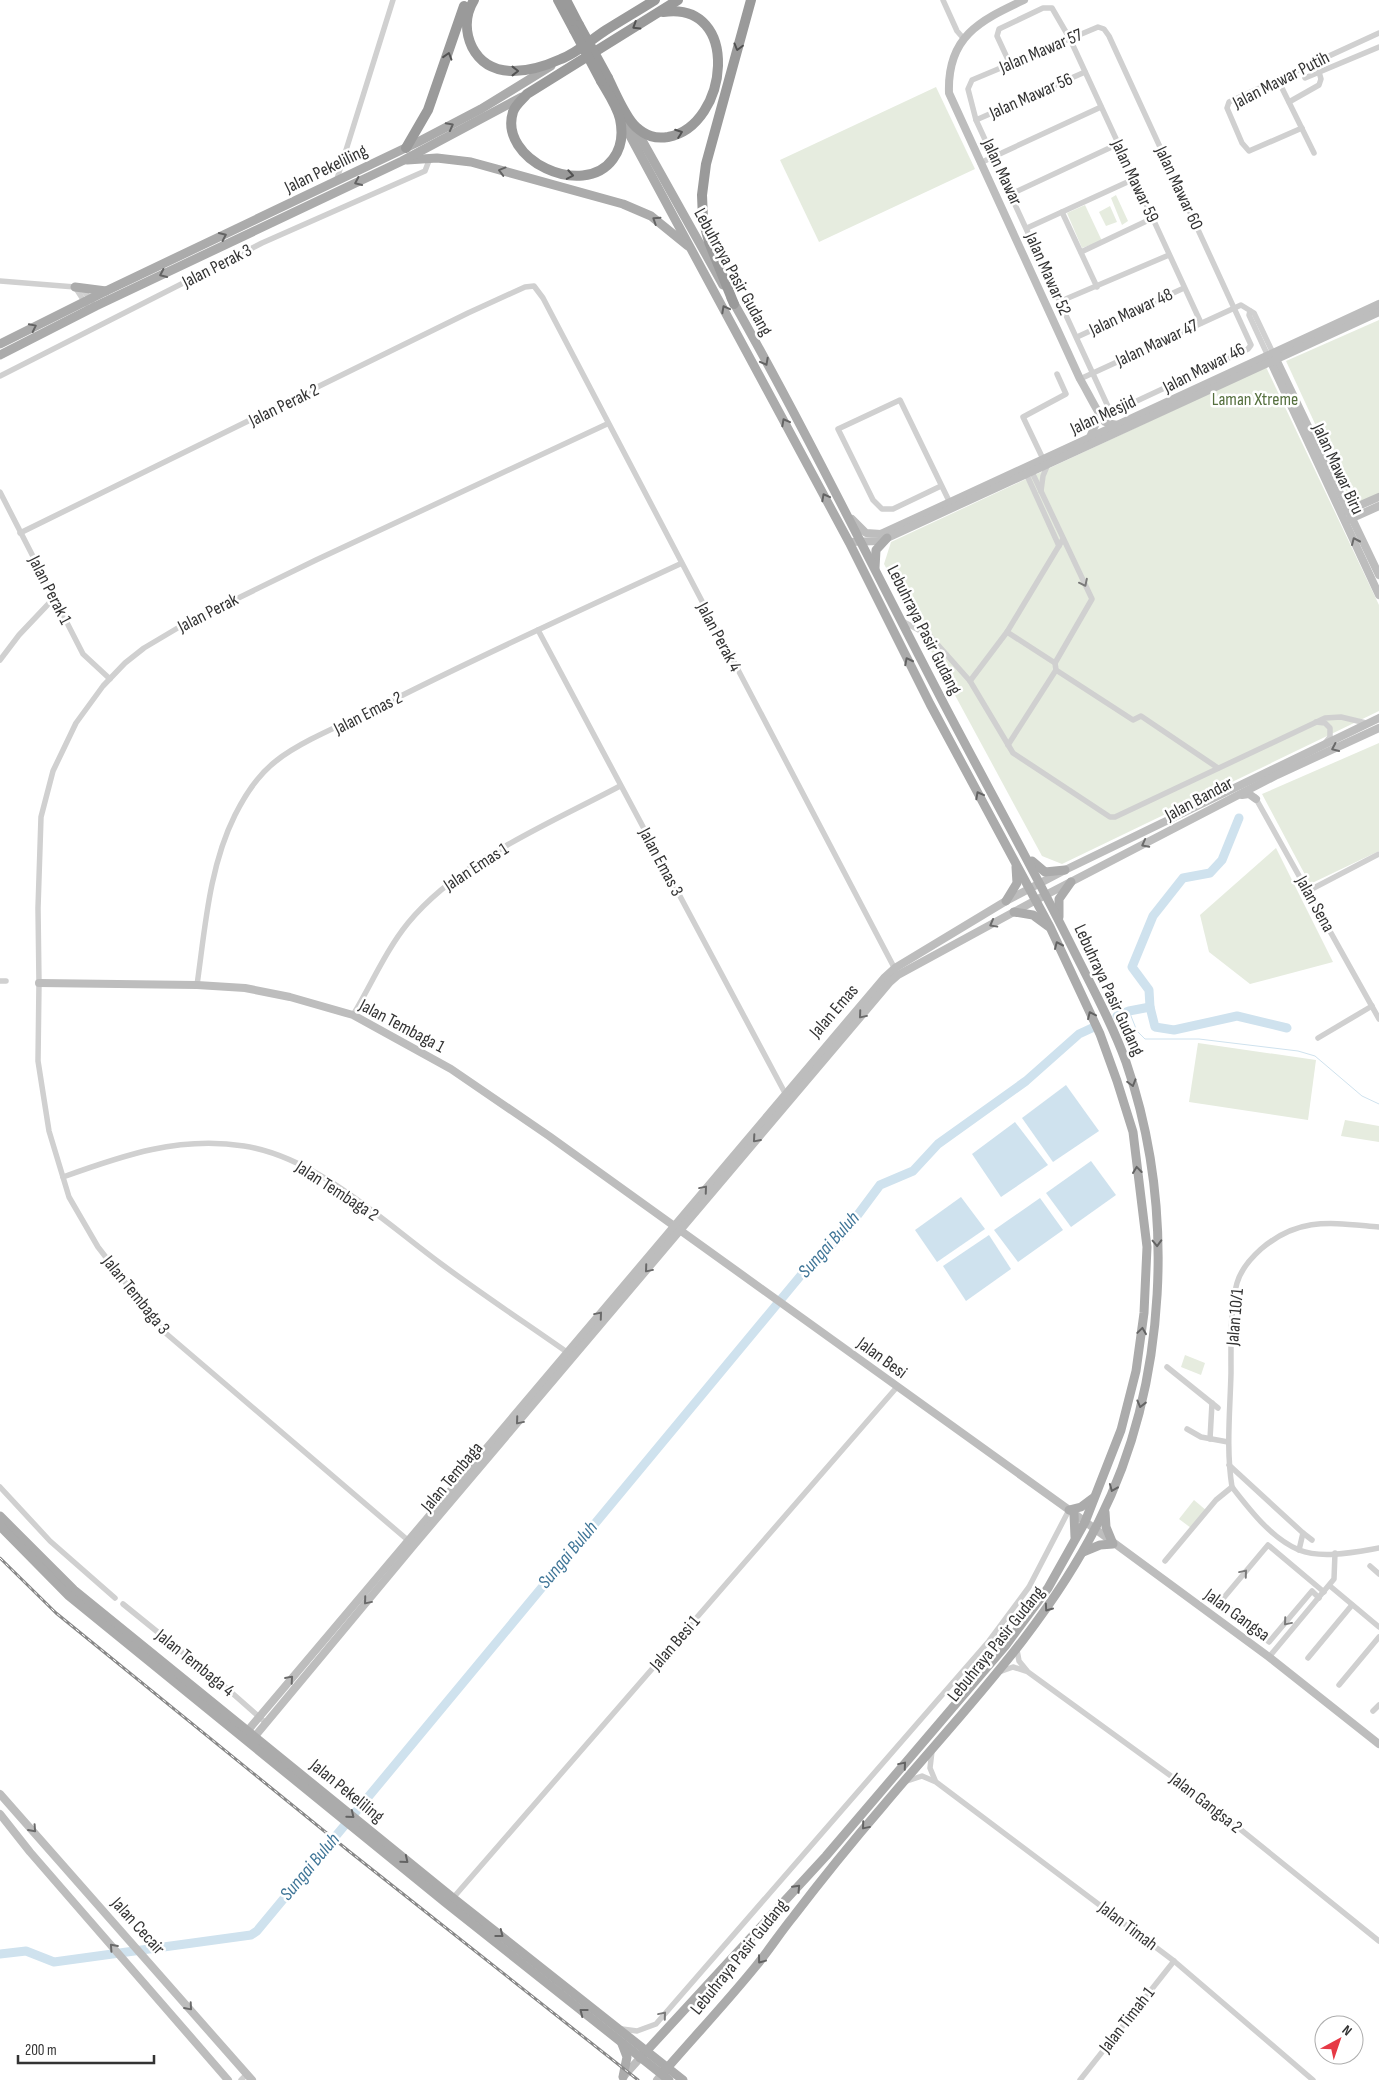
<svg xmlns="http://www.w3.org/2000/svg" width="1379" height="2080" font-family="'Sofia Sans Condensed',sans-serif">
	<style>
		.green { fill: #e6ecdf }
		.water { fill: #cfe2ee }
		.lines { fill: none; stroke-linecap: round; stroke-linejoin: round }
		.stream { stroke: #cfe2ee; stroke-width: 1 }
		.river { stroke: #cfe2ee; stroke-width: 9 }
		.street { stroke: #d0d0d0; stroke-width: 5.5 }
		.secondary { stroke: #bdbdbd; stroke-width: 8 }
		.primary { stroke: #ababab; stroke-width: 9 }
		.highway { stroke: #9a9a9a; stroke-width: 10 }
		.rail-casing { stroke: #888; stroke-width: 3 }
		.rail { stroke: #fff; stroke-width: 1; stroke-dasharray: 4; stroke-linecap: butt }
		.highway-bridge { stroke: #9a9a9a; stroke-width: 10 }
		.oneway { stroke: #525252 }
		.oneway2 { stroke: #636363 }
		.oneway3 { stroke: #6a6a6a }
		.oneway4 { stroke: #7a7a7a }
		.labels { text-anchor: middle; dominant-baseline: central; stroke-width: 5; stroke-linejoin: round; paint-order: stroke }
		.street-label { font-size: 18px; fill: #333; stroke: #fff }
		.park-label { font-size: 18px; fill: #56703f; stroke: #fff }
		.water-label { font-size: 19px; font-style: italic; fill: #3f7597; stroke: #fff }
	</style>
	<rect width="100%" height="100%" fill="#fff"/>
	<g class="green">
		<polygon points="936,87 975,169 819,242 780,160"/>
		<polygon points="1116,195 1128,221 1122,225 1111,198"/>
		<polygon points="1085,205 1102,241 1082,248 1067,213"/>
		<polygon points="1110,206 1117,222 1106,226 1099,212"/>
		<polygon points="1379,320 1379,494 1353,506 1286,361"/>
		<polygon points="1266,367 1379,605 1379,711 1062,864 1042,856 884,564 891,542"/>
		<polygon points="1379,743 1379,851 1310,884 1262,794"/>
		<polygon points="1276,848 1333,962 1250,984 1209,952 1200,915"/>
		<polygon points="1198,1043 1316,1060 1308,1120 1189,1102"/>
		<polygon points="1345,1120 1379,1126 1379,1142 1341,1136"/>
		<polygon points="1185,1355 1205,1363 1201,1375 1181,1367"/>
		<polygon points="1194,1500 1207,1511 1191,1528 1179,1519"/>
	</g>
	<g class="water">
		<polygon points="1066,1085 1099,1131 1053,1162 1022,1118"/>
		<polygon points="1015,1122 1048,1165 1001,1197 972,1154"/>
		<polygon points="1091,1161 1116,1195 1071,1227 1046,1193"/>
		<polygon points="961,1197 985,1229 937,1262 915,1230"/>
		<polygon points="1040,1198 1063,1230 1018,1262 994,1230"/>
		<polygon points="989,1235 1011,1269 966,1301 943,1266"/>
	</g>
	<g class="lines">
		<polyline class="stream" points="1129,1011 1137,1031 1145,1039 1199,1039 1298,1051 1315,1056 1362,1096 1379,1104"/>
		<g class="river">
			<polyline points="1150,1007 1155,1027 1174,1030 1237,1016 1287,1028"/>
			<polyline points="1117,1016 1129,1011 1150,1007 1149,990 1132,967 1153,916 1183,878 1210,873 1222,860 1239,818"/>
			<polyline points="0,1954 26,1951 54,1962 251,1935 257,1931 802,1274 845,1232 880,1185 913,1171 938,1144 1026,1081 1079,1034 1092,1028"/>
		</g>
		<g class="street">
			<polyline points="943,0 957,31 964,39"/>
			<polyline points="1010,64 997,36 999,29 1043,8 1052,8 1070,39 1201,323"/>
			<polyline points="1305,78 1379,47"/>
			<polyline points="1278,80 1314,153"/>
			<polyline points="1289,102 1319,85 1321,79 1319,72"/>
			<polyline points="976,120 1085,72"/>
			<polyline points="1302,128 1249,151 1242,143 1227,108 1229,102 1379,33"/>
			<polyline points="980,163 1101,107"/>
			<polyline points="336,182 393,0"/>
			<polyline points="1011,194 1118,144"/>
			<polyline points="1062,212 1097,287"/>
			<polyline points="1027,228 1134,179"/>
			<polyline points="1081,252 1153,218"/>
			<polyline points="0,281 75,287 82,289 92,301"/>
			<polyline points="75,287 86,304"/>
			<polyline points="1061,301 1169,255"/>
			<polyline points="1250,311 1249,315 1268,356"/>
			<polyline points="1077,337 1184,288"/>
			<polyline points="0,376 262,243 425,171 430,158"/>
			<polyline points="1080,379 1241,305 1254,313 1273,353"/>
			<polyline points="1101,418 1111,413 1248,349 1251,345 1109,36 1104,29 1098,27 972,80 968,89 976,120 1111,413"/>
			<polyline points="1044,461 1023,417 1066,394 1057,374"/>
			<polyline points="1031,470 1092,599 1055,663"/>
			<polyline points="1025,471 1059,546"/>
			<polyline points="941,486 893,509 882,509 873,500 838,429 900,400 951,505"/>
			<polyline points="1041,491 1043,476 1048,464"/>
			<polyline points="0,492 83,654 110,679"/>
			<polyline points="20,533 468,313 525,287 534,286 543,298 896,971"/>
			<polyline points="902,621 930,636 970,681 1013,753 1110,817 1115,817 1325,718 1341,717 1366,723"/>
			<polyline points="538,630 785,1093"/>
			<polyline points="1007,632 1055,663 1056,670 1133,720 1141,716 1218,768"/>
			<polyline points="0,660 19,635 54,598"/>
			<polyline points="970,681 1007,632 1063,539"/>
			<polyline points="1316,722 1325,723 1330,728 1330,737 1325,743"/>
			<polyline points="1008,745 1056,670"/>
			<polyline points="1255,797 1379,1019"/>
			<polyline points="1308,891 1379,854"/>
			<polyline points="0,981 6,981"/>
			<path d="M 197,985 C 205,929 209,867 235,815 C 244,797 259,774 276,761 C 302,740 351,721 383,705 C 481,655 581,610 680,564"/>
			<path d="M 353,1015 C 371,985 386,950 408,923 C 460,860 549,824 620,786"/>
			<polyline points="1318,1038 1372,1006"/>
			<path d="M 63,1177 C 124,1155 179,1136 244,1146 C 316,1157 383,1221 440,1263 C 483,1295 527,1324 571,1355"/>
			<polyline points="1167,1367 1218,1408"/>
			<polyline points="1187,1429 1201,1437 1228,1442"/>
			<polyline points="1210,1439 1212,1403"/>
			<polyline points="1229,1465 1303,1533 1299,1550"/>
			<polyline points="0,1487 50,1541 115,1598"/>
			<path d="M 1232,1487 C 1250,1510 1271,1538 1299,1550 C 1322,1559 1355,1552 1379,1548"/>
			<polyline points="1303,1533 1312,1540"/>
			<polyline points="410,1542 162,1330 98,1247 69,1197 49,1131 38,1061 39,983 38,908 41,817 53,771 76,723 103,686 125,663 144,648 181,626 316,560 607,424"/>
			<path d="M 1165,1561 L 1216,1500 L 1232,1487 C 1226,1449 1230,1412 1231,1373 C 1231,1348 1230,1306 1237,1283 C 1241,1269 1251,1258 1261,1249 C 1300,1216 1332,1223 1379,1227"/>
			<polyline points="1370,1566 1379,1574"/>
			<polyline points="1330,1586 1379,1627"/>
			<polyline points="1319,1598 1312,1591 1269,1642 1221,1601 1268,1545 1324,1592"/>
			<polyline points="123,1604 223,1685 266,1723"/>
			<polyline points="1017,1650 1019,1661 1028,1672 1204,1800 1379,1941"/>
			<polyline points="1269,1657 1334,1579 1335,1553"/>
			<polyline points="1308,1658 1352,1605"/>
			<polyline points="999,1672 1013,1667 1026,1671"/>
			<polyline points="1339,1685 1379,1637"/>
			<polyline points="1373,1711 1379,1705"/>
			<polyline points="932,1751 930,1768 935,1780"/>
			<polyline points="907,1781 922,1776 936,1782 1174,1961 1313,2080"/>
			<polyline points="453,1898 897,1387"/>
			<polyline points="622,2029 637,2031 656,2024 989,1641 1029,1587 1069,1510"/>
			<polyline points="241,2080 247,2074"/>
			<polyline points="1080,2080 1174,1961"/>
		</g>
		<g class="secondary">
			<path d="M 1024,0 C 979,21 947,37 949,93 L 1080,379 C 1085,387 1101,419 1105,422 C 1109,424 1114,424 1118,425"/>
			<polyline points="1274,355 1379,575"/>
			<polyline points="1269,358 1379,595"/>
			<polyline points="1090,437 1097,421"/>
			<polyline points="1347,511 1379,497"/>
			<polyline points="852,519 866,533 881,534 1379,304"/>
			<polyline points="1350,519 1379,506"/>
			<polyline points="849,542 879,541 887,538 1379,312"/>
			<polyline points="1242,795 1249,794 1256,799"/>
			<polyline points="39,983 197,985 245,988 290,997 353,1015 451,1069 549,1136 1072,1512 1269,1657 1379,1744"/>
			<polyline points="244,1735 884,978 895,968 1006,901 1065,870 1379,718"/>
			<polyline points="251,1741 414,1545 890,982 898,975 1036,900 1277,775 1379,728"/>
			<polyline points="0,1794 252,2080"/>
			<polyline points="0,1814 30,1852 228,2080"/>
			<polyline points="623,2077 640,2058"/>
			<polyline points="657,2080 662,2074"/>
		</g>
		<g class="primary">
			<polyline points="621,119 849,542 930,704 1050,927 1100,1034 1117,1081 1133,1132 1147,1247 1144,1313 1136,1371 1121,1430 1085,1522 1048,1588 1006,1645 826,1856 640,2058"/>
			<polyline points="634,126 723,285"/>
			<polyline points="407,160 437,158 471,162 623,204 651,216 688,246"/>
			<polyline points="75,287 106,291"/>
			<polyline points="0,344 106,291 418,142 481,109 551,66"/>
			<polyline points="0,355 96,306 402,161 522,97"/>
			<polyline points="875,568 876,550 887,538"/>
			<polyline points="1032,861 1045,872 1065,870"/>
			<polyline points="1006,901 1017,883 1016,867"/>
			<polyline points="1014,912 1033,915 1048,926"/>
			<polyline points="1059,917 1059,899 1071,882"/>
			<polyline points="1069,1510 1081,1507 1093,1498"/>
			<polyline points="1074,1514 1075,1537"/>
			<polyline points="0,1516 74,1590 453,1898 683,2080"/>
			<polyline points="0,1526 69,1596 446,1903 669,2080"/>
			<polyline points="1083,1552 1100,1545 1113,1544 1106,1527 1105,1512"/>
			<polyline points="622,2044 627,2057 623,2077"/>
			<path d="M 662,2074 C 693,2038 726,2003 756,1966 C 769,1950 780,1933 793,1917 C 822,1879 852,1842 883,1806 C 960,1714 1045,1629 1099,1521 C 1168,1383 1176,1207 1126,1062 C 1112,1023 1092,987 1074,951 C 1033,868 988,788 945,706 C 874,570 807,432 731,298"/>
		</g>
		<g class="highway">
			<path d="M 474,0 C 465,15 465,32 472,47 C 490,82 532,72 561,59 C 577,53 592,39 606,30 C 622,20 639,10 655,0"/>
			<polyline points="558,0 574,30"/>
			<polyline points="566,0 579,25"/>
			<path d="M 608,78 C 615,92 625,117 636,127 C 646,136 655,139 668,137 C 729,126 742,0 663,12"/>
			<path d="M 601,81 C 608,93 617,106 620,119 C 623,133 622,147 613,159 C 583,200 498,159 513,112 C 515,105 522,100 527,94 L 678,0"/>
			<polyline points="406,148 428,110 464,6"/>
			<polyline points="734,304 709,242 703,219 702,195 706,164 751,0"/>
		</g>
		<defs>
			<polyline id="rail" points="0,1558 56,1613 350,1852 638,2080"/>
		</defs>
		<use href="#rail" class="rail-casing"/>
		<use href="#rail" class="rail"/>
		<g class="highway-bridge">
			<polyline points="579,25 608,78"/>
			<polyline points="574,30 601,81"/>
		</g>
	</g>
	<defs><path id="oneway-chevron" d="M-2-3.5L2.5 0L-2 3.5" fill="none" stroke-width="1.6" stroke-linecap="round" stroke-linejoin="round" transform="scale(1.25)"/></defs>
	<g class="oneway">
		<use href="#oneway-chevron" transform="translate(636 26) rotate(148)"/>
		<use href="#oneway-chevron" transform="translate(738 47) rotate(105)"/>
		<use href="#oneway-chevron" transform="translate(448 56) rotate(-73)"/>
		<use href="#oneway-chevron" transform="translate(515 71)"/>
		<use href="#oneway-chevron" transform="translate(679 133) rotate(-20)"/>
		<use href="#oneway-chevron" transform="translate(570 175) rotate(10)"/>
	</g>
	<g class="oneway2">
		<use href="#oneway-chevron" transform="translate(450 126) rotate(-28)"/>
		<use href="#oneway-chevron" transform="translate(502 171) rotate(-165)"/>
		<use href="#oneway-chevron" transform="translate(358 182) rotate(155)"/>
		<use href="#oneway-chevron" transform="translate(656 220) rotate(-147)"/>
		<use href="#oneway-chevron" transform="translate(223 236) rotate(-25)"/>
		<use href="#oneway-chevron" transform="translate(163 274) rotate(155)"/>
		<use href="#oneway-chevron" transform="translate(725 309) rotate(-118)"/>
		<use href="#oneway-chevron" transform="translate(33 327) rotate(-26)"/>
		<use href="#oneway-chevron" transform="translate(765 362) rotate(62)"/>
		<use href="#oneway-chevron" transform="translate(785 422) rotate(-118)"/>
		<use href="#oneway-chevron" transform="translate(825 497) rotate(-118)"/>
		<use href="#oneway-chevron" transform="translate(908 661) rotate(-117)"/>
		<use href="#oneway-chevron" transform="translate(979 795) rotate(-118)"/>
		<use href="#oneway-chevron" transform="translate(1058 945) rotate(-114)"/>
		<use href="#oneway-chevron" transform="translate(1091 1015) rotate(-115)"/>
		<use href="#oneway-chevron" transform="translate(1132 1083) rotate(74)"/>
		<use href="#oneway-chevron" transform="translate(1137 1170) rotate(-97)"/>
		<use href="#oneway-chevron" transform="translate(1157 1243) rotate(88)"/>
		<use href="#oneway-chevron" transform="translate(1142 1331) rotate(-82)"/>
		<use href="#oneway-chevron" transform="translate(1141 1404) rotate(104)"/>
		<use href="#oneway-chevron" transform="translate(1113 1488) rotate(112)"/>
		<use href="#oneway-chevron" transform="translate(1048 1608) rotate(125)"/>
		<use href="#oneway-chevron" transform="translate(903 1765) rotate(-50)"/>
		<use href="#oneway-chevron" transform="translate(351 1815) rotate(39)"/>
		<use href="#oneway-chevron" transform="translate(865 1826) rotate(130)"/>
		<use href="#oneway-chevron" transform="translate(405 1860) rotate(39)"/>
		<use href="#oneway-chevron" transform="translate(797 1888) rotate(-47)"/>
		<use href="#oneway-chevron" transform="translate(500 1934) rotate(38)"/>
		<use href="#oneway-chevron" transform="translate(761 1960) rotate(127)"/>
		<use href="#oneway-chevron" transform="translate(583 2012) rotate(-142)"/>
	</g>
	<g class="oneway3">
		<use href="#oneway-chevron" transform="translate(1355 541) rotate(-114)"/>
		<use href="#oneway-chevron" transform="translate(1335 748) rotate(155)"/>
		<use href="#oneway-chevron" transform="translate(1145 844) rotate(152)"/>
		<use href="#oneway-chevron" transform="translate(993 924) rotate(151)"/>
		<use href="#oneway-chevron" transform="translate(862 1015) rotate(130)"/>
		<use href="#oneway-chevron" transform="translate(756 1139) rotate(131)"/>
		<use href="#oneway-chevron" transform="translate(704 1189) rotate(-50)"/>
		<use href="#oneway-chevron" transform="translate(648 1269) rotate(130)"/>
		<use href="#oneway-chevron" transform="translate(599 1315) rotate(-50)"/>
		<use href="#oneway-chevron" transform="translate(519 1421) rotate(130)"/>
		<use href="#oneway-chevron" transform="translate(367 1601) rotate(130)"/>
		<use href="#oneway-chevron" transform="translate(290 1679) rotate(-49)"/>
		<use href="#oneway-chevron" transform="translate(33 1829) rotate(48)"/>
		<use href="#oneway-chevron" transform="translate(113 1947) rotate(-132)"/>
		<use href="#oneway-chevron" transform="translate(189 2007) rotate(49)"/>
	</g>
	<g class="oneway4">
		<use href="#oneway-chevron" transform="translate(1084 583) rotate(64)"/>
		<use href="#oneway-chevron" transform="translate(1244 1573) rotate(-50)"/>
		<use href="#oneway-chevron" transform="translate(1287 1622) rotate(130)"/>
		<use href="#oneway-chevron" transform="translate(663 2015) rotate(-50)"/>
	</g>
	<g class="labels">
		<g class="street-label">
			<text transform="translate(1041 51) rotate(-23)">Jalan Mawar 57</text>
			<text transform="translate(1281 80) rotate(-27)">Jalan Mawar Putih</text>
			<text transform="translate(1031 96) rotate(-24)">Jalan Mawar 56</text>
			<text transform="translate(326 169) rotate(-26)">Jalan Pekeliling</text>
			<text transform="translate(1002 172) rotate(65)">Jalan Mawar</text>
			<text transform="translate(1135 181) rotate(65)">Jalan Mawar 59</text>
			<text transform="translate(1179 188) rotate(65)">Jalan Mawar 60</text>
			<text transform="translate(217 266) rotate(-27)">Jalan Perak 3</text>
			<text transform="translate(733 272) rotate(61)">Lebuhraya Pasir Gudang</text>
			<text transform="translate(1048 274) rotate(66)">Jalan Mawar 52</text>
			<text transform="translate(1131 312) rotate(-25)">Jalan Mawar 48</text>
			<text transform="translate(1157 343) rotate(-25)">Jalan Mawar 47</text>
			<text transform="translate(1204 368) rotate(-27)">Jalan Mawar 46</text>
			<text transform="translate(284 405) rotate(-26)">Jalan Perak 2</text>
			<text transform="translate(1103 415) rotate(-25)">Jalan Mesjid</text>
			<text transform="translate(1338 469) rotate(65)">Jalan Mawar Biru</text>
			<text transform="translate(50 590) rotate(63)">Jalan Perak 1</text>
			<text transform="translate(208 613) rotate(-27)">Jalan Perak</text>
			<text transform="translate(924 630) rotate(63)">Lebuhraya Pasir Gudang</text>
			<text transform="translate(719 637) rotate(62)">Jalan Perak 4</text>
			<text transform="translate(368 713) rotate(-27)">Jalan Emas 2</text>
			<text transform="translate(1199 799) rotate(-28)">Jalan Bandar</text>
			<text transform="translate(661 862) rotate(62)">Jalan Emas 3</text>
			<text transform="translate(476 867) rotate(-33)">Jalan Emas 1</text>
			<text transform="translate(1315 904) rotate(61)">Jalan Sena</text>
			<text transform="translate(1109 990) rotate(65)">Lebuhraya Pasir Gudang</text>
			<text transform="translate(834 1011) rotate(-49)">Jalan Emas</text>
			<text transform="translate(402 1026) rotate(28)">Jalan Tembaga 1</text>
			<text transform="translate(337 1191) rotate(33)">Jalan Tembaga 2</text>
			<text transform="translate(136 1295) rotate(51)">Jalan Tembaga 3</text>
			<text transform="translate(1235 1317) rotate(-85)">Jalan 10/1</text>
			<text transform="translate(882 1358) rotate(36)">Jalan Besi</text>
			<text transform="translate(452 1477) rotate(-50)">Jalan Tembaga</text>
			<text transform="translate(1237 1615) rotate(36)">Jalan Gangsa</text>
			<text transform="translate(675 1643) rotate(-49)">Jalan Besi 1</text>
			<text transform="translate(996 1644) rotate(-51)">Lebuhraya Pasir Gudang</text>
			<text transform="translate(195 1663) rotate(39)">Jalan Tembaga 4</text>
			<text transform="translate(347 1791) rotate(39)">Jalan Pekeliling</text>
			<text transform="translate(1206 1803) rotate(38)">Jalan Gangsa 2</text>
			<text transform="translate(138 1926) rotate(48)">Jalan Cecair</text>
			<text transform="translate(1128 1926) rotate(37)">Jalan Timah</text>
			<text transform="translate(739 1957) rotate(-51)">Lebuhraya Pasir Gudang</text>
			<text transform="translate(1127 2020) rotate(-52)">Jalan Timah 1</text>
		</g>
		<g class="park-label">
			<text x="1255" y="399">Laman Xtreme</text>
		</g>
		<g class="water-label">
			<text transform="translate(829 1245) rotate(-48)">Sungai Buluh</text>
			<text transform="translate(568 1555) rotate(-50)">Sungai Buluh</text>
			<text transform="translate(310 1867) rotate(-50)">Sungai Buluh</text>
		</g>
	</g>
	<g transform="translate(1339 2040) rotate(40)"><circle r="24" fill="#ffffff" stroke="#adadad"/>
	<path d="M0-4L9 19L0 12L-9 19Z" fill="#e63946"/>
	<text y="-8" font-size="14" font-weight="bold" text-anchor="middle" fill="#333333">N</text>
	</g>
	<path d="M18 2055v8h136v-8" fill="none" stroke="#333333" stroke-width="2.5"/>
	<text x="25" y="2055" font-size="15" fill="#333333" stroke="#ffffff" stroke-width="4" paint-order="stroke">200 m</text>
</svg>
